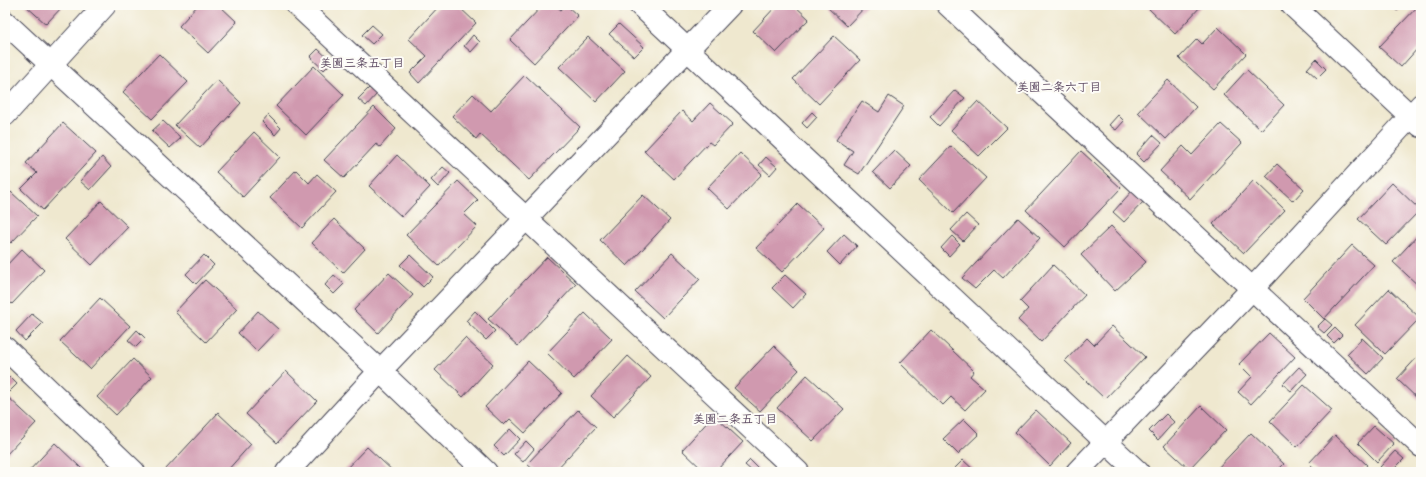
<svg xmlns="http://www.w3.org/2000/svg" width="1426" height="477" font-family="Kalam,'Klee One',sans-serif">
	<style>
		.building { fill: #d099af }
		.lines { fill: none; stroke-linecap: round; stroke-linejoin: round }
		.minor-casing { stroke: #414051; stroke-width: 24 }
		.minor { stroke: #fff; stroke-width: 22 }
		.labels { text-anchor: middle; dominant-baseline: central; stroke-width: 4; stroke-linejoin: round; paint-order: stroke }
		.neighbourhood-label { font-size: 12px; font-weight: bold; fill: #5f4c64; stroke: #fdfcf7 }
	</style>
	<rect width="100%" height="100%" fill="#fdfcf7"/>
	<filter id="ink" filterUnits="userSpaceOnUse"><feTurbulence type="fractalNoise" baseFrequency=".025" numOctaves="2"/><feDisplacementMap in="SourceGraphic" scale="8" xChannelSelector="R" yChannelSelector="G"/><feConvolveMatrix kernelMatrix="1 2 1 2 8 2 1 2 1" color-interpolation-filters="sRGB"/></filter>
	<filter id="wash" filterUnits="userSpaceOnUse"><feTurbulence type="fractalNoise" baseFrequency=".012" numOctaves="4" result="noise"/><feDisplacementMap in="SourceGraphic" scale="16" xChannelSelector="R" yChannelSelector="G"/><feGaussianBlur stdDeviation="0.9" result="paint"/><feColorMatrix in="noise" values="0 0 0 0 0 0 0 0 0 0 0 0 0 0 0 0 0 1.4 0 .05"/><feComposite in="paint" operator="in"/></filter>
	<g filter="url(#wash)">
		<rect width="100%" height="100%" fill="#efe8cf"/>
		<g id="blocks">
			<g class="building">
				<polygon points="25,5 64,5 46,24"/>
				<polygon points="198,5 219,5 237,22 208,53 179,26"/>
				<polygon points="440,5 457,5 476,23 419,83 410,73 427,56 409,39"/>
				<polygon points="543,5 555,5 561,10 566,5 578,16 534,63 510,40"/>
				<polygon points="777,5 794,5 809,19 776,53 753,31"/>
				<polygon points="825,5 867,5 847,26"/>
				<polygon points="1151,5 1202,5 1175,34 1148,8"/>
				<polygon points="1391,5 1404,5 1397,11"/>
				<polygon points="1419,5 1421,5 1421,51 1418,48 1401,67 1379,47"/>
				<polygon points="619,24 644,47 634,57 609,34"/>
				<polygon points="372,25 382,34 372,44 362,35"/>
				<polygon points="1218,27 1246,54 1213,89 1179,58 1197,39 1202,44"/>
				<polygon points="473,35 480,42 471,52 464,46"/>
				<polygon points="834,36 860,60 819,104 793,79"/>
				<polygon points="588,37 625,71 596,102 559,67"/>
				<polygon points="318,49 332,62 324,70 310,57"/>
				<polygon points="159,54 188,82 152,119 123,92"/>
				<polygon points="1316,59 1326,69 1317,78 1307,69"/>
				<polygon points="314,66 344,95 306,135 276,106"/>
				<polygon points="1247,70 1284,105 1261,130 1224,95"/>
				<polygon points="525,75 580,127 529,180 480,134 476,139 452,116 473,94 491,111"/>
				<polygon points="217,80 241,103 200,148 175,125"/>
				<polygon points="1168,80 1196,107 1166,139 1138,112"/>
				<polygon points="369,88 377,94 366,106 358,99"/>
				<polygon points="955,90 965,98 939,126 930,117"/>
				<polygon points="889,96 904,106 859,174 844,165 853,151 836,140 862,101 879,112"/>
				<polygon points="978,101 1007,128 979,156 951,130"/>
				<polygon points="710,103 733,124 713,145 709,142 674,179 644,151 682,111 693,121"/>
				<polygon points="374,107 396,129 380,147 376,144 344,178 324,160"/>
				<polygon points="812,112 817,117 807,128 802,123"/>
				<polygon points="268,115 281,128 275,135 262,122"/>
				<polygon points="1118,115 1124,121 1116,130 1109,125"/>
				<polygon points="163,121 181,138 170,148 152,131"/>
				<polygon points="63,123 96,153 43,210 21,189 37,173 26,163"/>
				<polygon points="1221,124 1242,143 1190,199 1160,171 1183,146 1192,155"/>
				<polygon points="254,132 280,157 243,197 216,172"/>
				<polygon points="1153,135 1162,143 1144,162 1136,154"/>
				<polygon points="951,146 986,178 953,213 919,180"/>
				<polygon points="894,150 911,166 890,188 873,172"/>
				<polygon points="1081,151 1121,188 1065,247 1026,210"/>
				<polygon points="740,153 762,174 729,209 707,188"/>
				<polygon points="397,155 430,187 402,217 369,186"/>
				<polygon points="102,157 111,167 90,190 80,181"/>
				<polygon points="766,157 777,167 770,175 759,165"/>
				<polygon points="1277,164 1304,189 1293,201 1266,176"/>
				<polygon points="443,167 450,173 438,187 431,180"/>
				<polygon points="296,170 309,183 317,174 336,192 302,228 270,198"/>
				<polygon points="1254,180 1285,210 1244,253 1213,224"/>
				<polygon points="458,181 478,200 464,214 477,226 439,266 406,235"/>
				<polygon points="1392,183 1420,210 1386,245 1358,219"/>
				<polygon points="1132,191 1144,201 1124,222 1113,212"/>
				<polygon points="11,192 37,216 11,243 5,238 5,198"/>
				<polygon points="643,195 670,220 627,266 600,240"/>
				<polygon points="101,201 128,227 92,265 65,239"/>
				<polygon points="798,204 824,228 782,272 756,248"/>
				<polygon points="966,214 978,225 963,241 951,230"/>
				<polygon points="1018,218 1040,238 1003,278 994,270 975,289 962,278"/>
				<polygon points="334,219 365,249 343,273 312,243"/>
				<polygon points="1111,226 1146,262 1115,291 1081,255"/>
				<polygon points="1421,232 1421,288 1393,262"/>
				<polygon points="844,234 857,246 840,265 827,252"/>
				<polygon points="952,236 960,244 949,256 941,248"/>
				<polygon points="1352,245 1374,265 1324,319 1303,298"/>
				<polygon points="22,249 44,270 12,304 5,298 5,267"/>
				<polygon points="672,253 700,279 663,318 635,292"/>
				<polygon points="204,255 214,265 196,284 186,274"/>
				<polygon points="410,255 433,277 423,287 400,265"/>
				<polygon points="547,257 576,284 518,346 488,319"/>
				<polygon points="1053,265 1085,295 1041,342 1018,320 1028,309 1020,301"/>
				<polygon points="389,273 413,295 378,333 354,310"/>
				<polygon points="334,275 344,284 334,294 325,285"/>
				<polygon points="785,275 806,294 793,308 772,288"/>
				<polygon points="205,280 237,309 206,342 175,312"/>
				<polygon points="1389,289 1420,318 1385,354 1355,325"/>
				<polygon points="100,298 130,326 90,369 60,341"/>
				<polygon points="258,311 278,329 257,351 238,333"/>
				<polygon points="475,311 495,331 486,340 466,321"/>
				<polygon points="585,313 612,339 574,379 547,353"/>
				<polygon points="32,314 43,323 25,341 16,331"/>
				<polygon points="1325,319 1332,325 1324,333 1317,327"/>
				<polygon points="1112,326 1145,357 1105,399 1065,361 1087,338 1094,345"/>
				<polygon points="1335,328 1342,335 1334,343 1327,336"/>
				<polygon points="137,330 145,338 136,347 128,340"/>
				<polygon points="931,330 974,371 970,376 985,389 965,410 951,397 943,405 900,363"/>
				<polygon points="1269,333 1295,357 1251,404 1238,392 1252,377 1239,364"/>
				<polygon points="465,338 493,364 463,397 435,370"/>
				<polygon points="1362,338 1383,358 1368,374 1347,354"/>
				<polygon points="774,346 799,370 760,411 734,388"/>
				<polygon points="1421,353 1421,402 1397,379"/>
				<polygon points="628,356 651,377 613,417 591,396"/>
				<polygon points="133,359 152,377 116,415 97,397"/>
				<polygon points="528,361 562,393 525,433 510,419 504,425 485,407"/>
				<polygon points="1299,367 1307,374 1291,391 1283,384"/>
				<polygon points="286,371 317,401 277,443 246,414"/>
				<polygon points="807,375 844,409 813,441 777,408"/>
				<polygon points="10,377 17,384 9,392 5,388 5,382"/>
				<polygon points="1304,385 1332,410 1297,447 1270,421"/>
				<polygon points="8,397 36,423 5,456 5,400"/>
				<polygon points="1201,406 1226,430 1189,469 1164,446"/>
				<polygon points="578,410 596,427 554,472 536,472 527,464"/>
				<polygon points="1036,410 1071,443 1050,466 1015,432"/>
				<polygon points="218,413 251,444 226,472 205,472 200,468 196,472 167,472 165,470"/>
				<polygon points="1166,414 1174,422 1158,440 1149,431"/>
				<polygon points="714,415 743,442 715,472 705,472 682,450"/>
				<polygon points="964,419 979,434 958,454 943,439"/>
				<polygon points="1374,426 1394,444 1377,462 1358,443"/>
				<polygon points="510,429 520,439 504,456 494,446"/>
				<polygon points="1251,433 1284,464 1276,472 1214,472"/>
				<polygon points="1335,435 1367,465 1361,472 1318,472 1309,463"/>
				<polygon points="526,441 534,449 523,462 514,454"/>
				<polygon points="55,443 82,469 79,472 28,472"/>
				<polygon points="367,447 394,472 343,472"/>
				<polygon points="1395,451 1404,459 1391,472 1386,472 1380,467"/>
				<polygon points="750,460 758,468 753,472 745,465"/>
				<polygon points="963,460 976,472 951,472"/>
			</g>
		</g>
	</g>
	<g filter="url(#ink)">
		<use href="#blocks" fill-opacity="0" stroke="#414051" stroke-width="1"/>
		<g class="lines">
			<defs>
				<g id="minor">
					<polyline points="297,5 798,472"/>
					<polyline points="640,5 1138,472"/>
					<polyline points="948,5 1421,446"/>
					<polyline points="1292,5 1421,126"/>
					<polyline points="5,22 380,371 486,472"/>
					<polyline points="5,115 105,5"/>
					<polyline points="5,348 134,472"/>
					<polyline points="287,472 380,371 730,5"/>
					<polyline points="1077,472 1253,288 1421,105"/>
				</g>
			</defs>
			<use href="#minor" class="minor-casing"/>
			<use href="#minor" class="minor"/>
		</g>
	</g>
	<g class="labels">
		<g class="neighbourhood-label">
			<text x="362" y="63">美園三条五丁目</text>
			<text x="1059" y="87">美園二条六丁目</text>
			<text x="735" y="419">美園二条五丁目</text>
		</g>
	</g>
	<rect width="1426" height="477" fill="none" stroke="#fdfcf7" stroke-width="20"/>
</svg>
